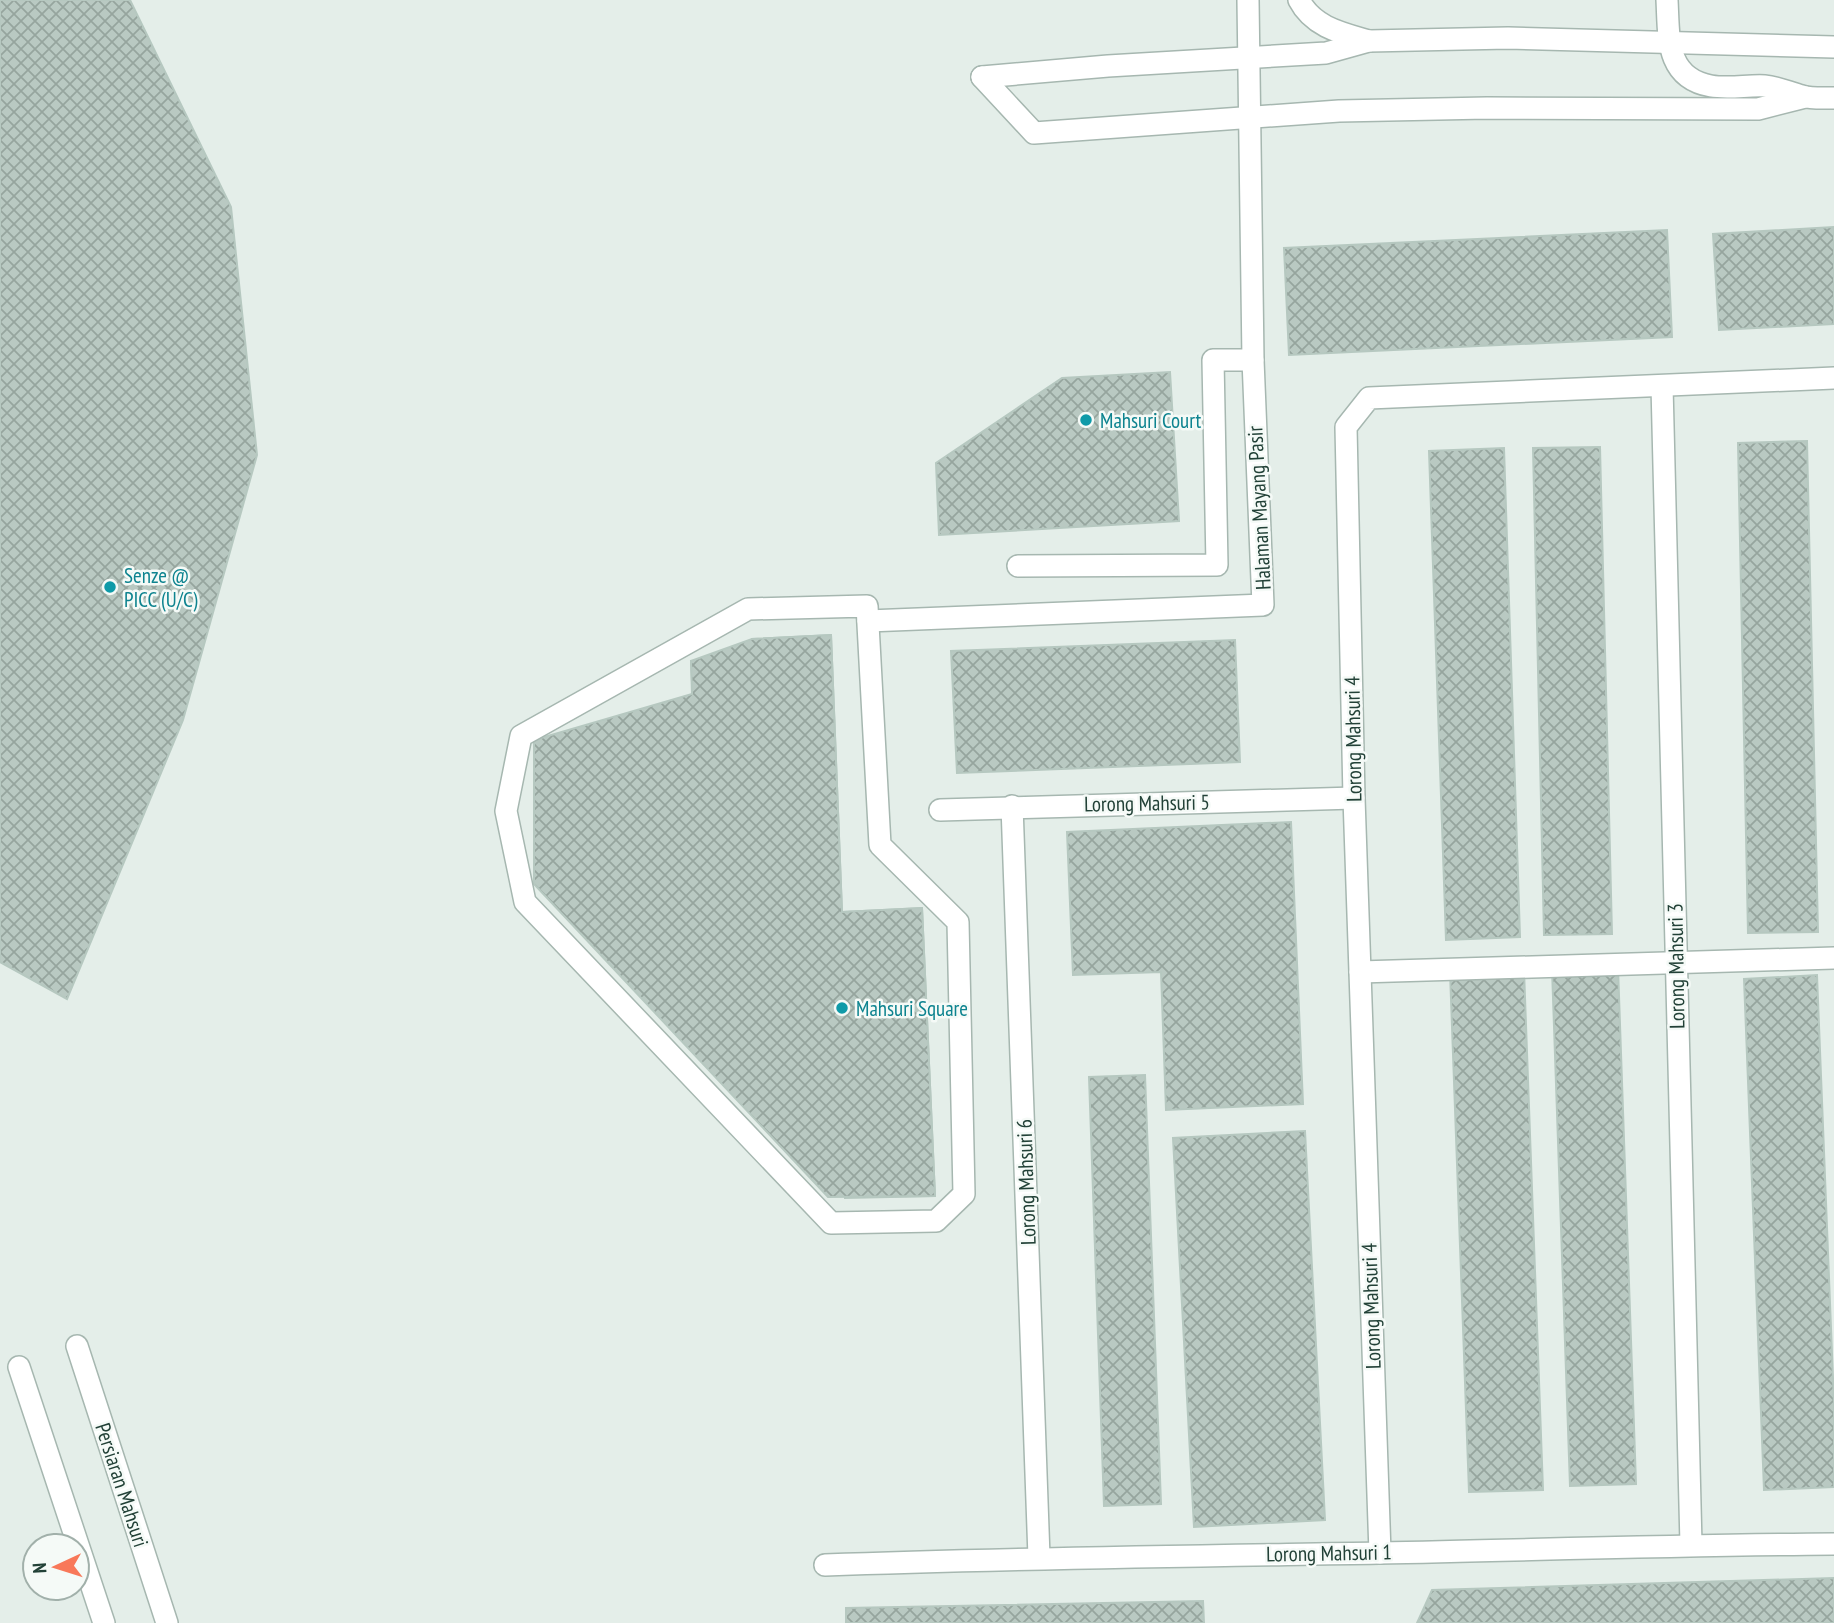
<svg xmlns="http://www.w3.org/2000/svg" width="1834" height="1623" font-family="'PT Sans Narrow',sans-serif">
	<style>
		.building { fill: url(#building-cross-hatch); stroke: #b6c8c0; stroke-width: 2 }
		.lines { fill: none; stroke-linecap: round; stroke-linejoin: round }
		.minor-casing { stroke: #a6b7b0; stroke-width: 24 }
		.minor { stroke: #fff; stroke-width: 21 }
		.culture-dot { fill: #0f9aa8; stroke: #f5faf7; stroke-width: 2.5 }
		.labels { text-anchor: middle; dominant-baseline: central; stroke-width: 5; stroke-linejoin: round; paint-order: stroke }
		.culture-label { font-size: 21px; fill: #0d838f; stroke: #f5faf7; text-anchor: start }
		.street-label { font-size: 21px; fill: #224137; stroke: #f5faf7 }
	</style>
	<defs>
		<pattern id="building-cross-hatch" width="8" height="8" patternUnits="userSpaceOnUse" patternTransform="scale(1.75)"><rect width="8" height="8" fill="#b9c9c2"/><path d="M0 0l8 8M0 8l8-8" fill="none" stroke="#96a59e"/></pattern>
	</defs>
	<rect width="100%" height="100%" fill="#e4eee9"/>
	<g class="building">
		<polygon points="0,0 130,0 231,207 257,455 183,720 67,999 0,962"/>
		<polygon points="1834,227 1834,324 1719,330 1713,234"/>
		<polygon points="1667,230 1672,337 1289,355 1284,248"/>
		<polygon points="1170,372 1179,521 939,535 936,463 1062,378"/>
		<polygon points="1807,441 1818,932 1748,933 1738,443"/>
		<polygon points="1600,447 1612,934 1544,935 1533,448"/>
		<polygon points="1504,448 1520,937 1446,940 1429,451"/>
		<polygon points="831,635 842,912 922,908 935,1196 845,1198 845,1156 807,1157 806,1103 761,1104 756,909 663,911 655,725 694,723 691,661 752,658 752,639"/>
		<polygon points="831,635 842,912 922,908 935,1196 828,1197 534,884 534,740 692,694 691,661 752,639"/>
		<polygon points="1235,640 1240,762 957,773 951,651"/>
		<polygon points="1291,822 1303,1104 1166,1110 1161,972 1073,975 1067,832"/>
		<polygon points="1618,967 1636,1484 1570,1486 1552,969"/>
		<polygon points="1524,970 1543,1490 1469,1492 1450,972"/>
		<polygon points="1817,975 1834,1404 1834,1487 1764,1490 1744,979"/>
		<polygon points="1145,1075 1161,1504 1104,1506 1089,1077"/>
		<polygon points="1305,1131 1325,1520 1194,1527 1173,1138"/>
		<polygon points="1834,1578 1834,1623 1417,1623 1432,1590"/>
		<polygon points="1203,1601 1204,1623 846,1623 846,1608"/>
	</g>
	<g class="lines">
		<defs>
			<g id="minor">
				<path d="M 1299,0 C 1313,27 1341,33 1369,41"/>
				<path d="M 1667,0 C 1669,36 1665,78 1711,86 C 1729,89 1748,85 1765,86 C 1778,87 1790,93 1802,96 C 1812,99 1824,98 1834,98"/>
				<polyline points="982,77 1108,66 1326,53 1369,41 1508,38 1834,47"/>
				<polyline points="982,77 1034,133 1339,111 1487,108 1758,109 1805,97"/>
				<polyline points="1662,386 1691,1545"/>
				<polyline points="1018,566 1217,565 1213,360 1253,360"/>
				<polygon points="867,606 880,845 958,922 964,1194 936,1221 831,1223 525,902 506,811 521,736 748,609"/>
				<polyline points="868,621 1263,605 1253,360 1248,0"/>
				<polyline points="1012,806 1039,1557"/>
				<polyline points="940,810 1354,798"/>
				<polyline points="1360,972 1834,958"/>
				<polyline points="77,1346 167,1623"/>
				<polyline points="19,1367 104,1623"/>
				<polyline points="1380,1553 1354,798 1346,427 1369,398 1834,378"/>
				<path d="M 825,1565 C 1010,1558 1194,1556 1379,1553 C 1531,1550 1682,1545 1834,1544"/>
			</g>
		</defs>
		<use href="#minor" class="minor-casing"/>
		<use href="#minor" class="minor"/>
	</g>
	<g class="culture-dot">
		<circle cx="1086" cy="420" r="7"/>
		<circle cx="110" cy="587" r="7"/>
		<circle cx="842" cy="1008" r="7"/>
	</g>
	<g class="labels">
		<g class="culture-label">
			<text x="1100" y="420">Mahsuri Court</text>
			<text x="124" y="575">Senze @<tspan x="124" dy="24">PICC (U/C)</tspan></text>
			<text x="856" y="1008">Mahsuri Square</text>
		</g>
		<g class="street-label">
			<text transform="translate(1259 508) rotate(-93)">Halaman Mayang Pasir</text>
			<text transform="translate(1353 739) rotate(-91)">Lorong Mahsuri 4</text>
			<text transform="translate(1147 803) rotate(-1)">Lorong Mahsuri 5</text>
			<text transform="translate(1676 966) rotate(-91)">Lorong Mahsuri 3</text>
			<text transform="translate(1026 1182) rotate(-92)">Lorong Mahsuri 6</text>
			<text transform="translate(1371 1306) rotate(-92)">Lorong Mahsuri 4</text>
			<text transform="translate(122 1485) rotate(72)">Persiaran Mahsuri</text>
			<text transform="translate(1329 1553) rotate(-1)">Lorong Mahsuri 1</text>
		</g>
	</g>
	<g transform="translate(56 1567) rotate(266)"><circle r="33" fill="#f5faf7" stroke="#a1b0aa" stroke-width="2"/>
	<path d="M0-5L12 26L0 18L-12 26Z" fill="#f87859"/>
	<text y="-10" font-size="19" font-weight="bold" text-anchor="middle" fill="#224137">N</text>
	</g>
</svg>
